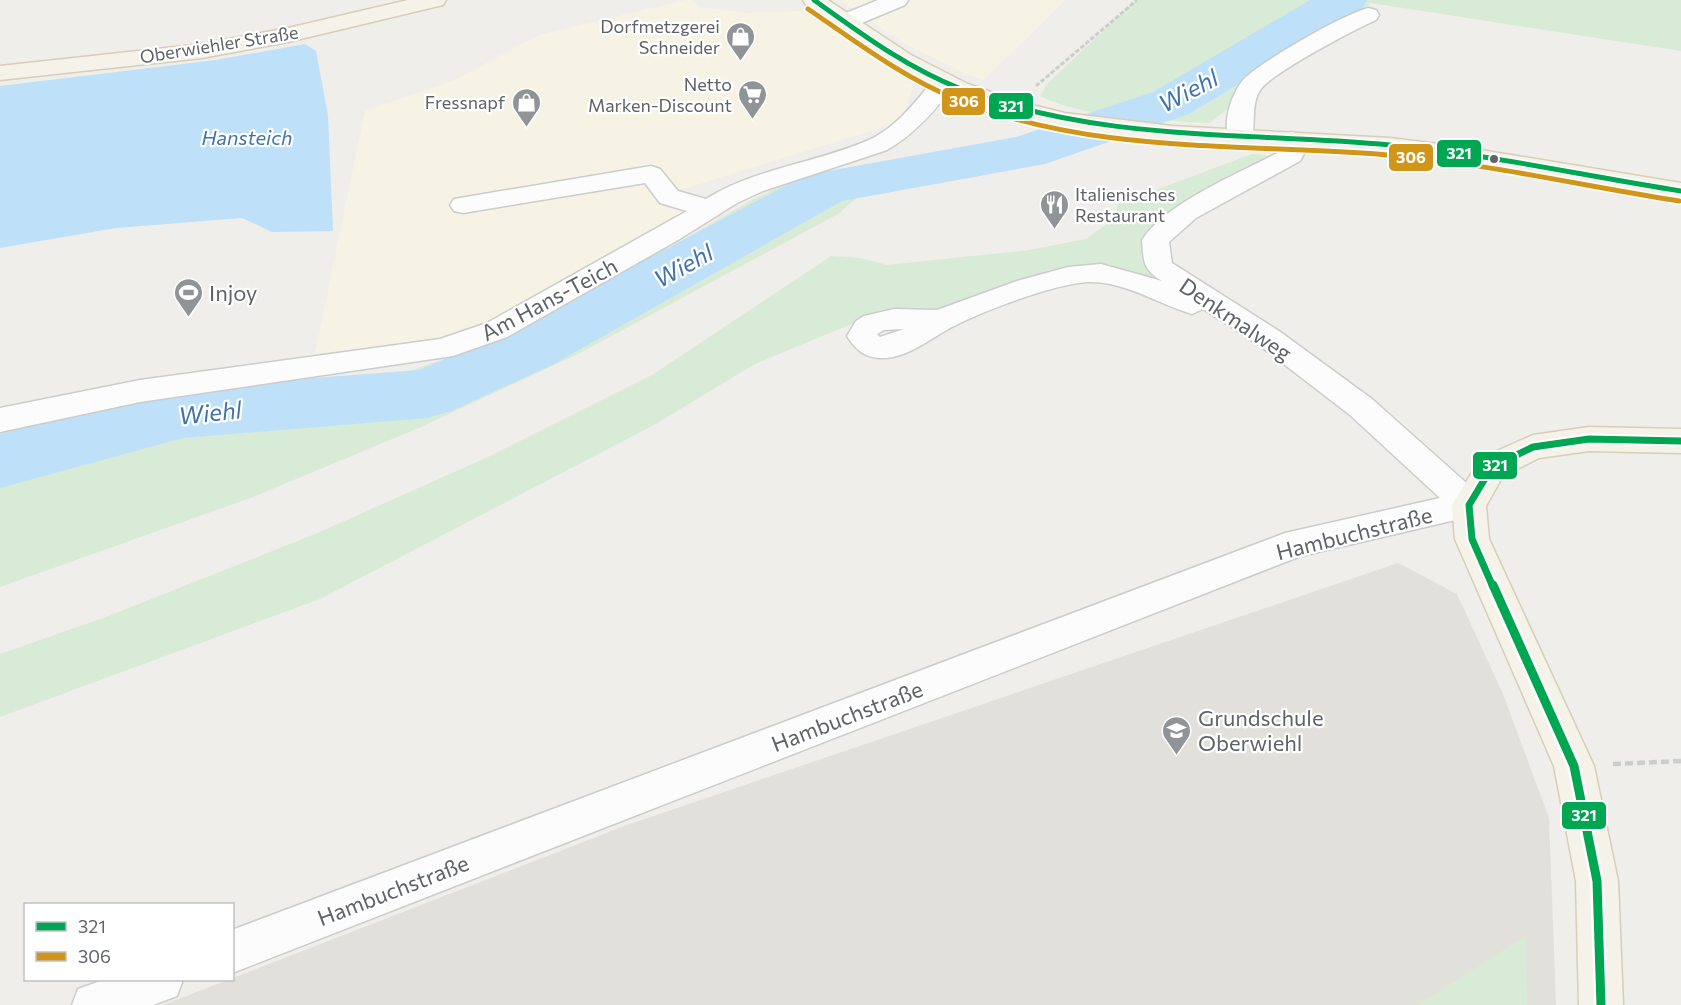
<svg xmlns="http://www.w3.org/2000/svg" width="1681" height="1005" font-family="Commissioner,sans-serif">
	<style>
		.commercial { fill: #f7f3e4 }
		.education { fill: #e2e0da }
		.green { fill: #d8ebd6 }
		.water { fill: #bfe0f9 }
		.lines { fill: none; stroke-linecap: round; stroke-linejoin: round }
		.river { fill: #bfe0f9; fill-rule: evenodd }
		.minor-casing { stroke: #cbcccc; stroke-width: 3 }
		.major-casing { stroke: #d7ceb8; stroke-width: 3 }
		.path-far1 { stroke: #cacfcc; stroke-width: 3; stroke-dasharray: 4.5 2; stroke-linecap: butt }
		.path { stroke: #cacfcc; stroke-width: 4.5; stroke-dasharray: 8 4; stroke-linecap: butt }
		.minor { fill: #fdfcfc; fill-rule: evenodd }
		.major { fill: #f4f2e9; fill-rule: evenodd }
		.bus-1-far2-casing { stroke: #fff; stroke-width: 8 }
		.bus-1-far1-casing { stroke: #fff; stroke-width: 11 }
		.bus-1-casing { stroke: #fff; stroke-width: 14 }
		.bus-2-casing { stroke: #fff; stroke-width: 8 }
		.bus-1-far2 { stroke: #00a651; stroke-width: 5 }
		.bus-1-far1 { stroke: #00a651; stroke-width: 7 }
		.bus-1 { stroke: #00a651; stroke-width: 9 }
		.bus-2 { stroke: #d1951a; stroke-width: 5 }
		.bus-dot { fill: #5f6368; stroke: #fff; stroke-width: 2 }
		.labels { text-anchor: middle; dominant-baseline: central; stroke-width: 4.5; stroke-linejoin: round; paint-order: stroke }
		.far-poi-label { font-size: 18px; fill: #5f6368; stroke: #fff; text-anchor: end }
		.far-street-label { font-size: 18px; fill: #5f6368; stroke: #fff }
		.far-water-label { font-size: 20px; font-style: italic; fill: #4174aa; stroke: #fff }
		.poi-label { font-size: 22px; fill: #5f6368; stroke: #fff; text-anchor: start }
		.street-label { font-size: 22px; fill: #5f6368; stroke: #fff }
		.water-label { font-size: 24px; font-style: italic; fill: #4174aa; stroke: #fff }
		.line-badge { stroke: #fff; stroke-width: 2 }
		.badge-label { font-size: 16px; text-anchor: middle; font-weight: bold; fill: #fff }
	</style>
	<rect width="100%" height="100%" fill="#efeeea"/>
	<g class="commercial">
		<polygon points="686,0 692,0 699,7 747,13 803,11 914,85 900,122 683,189 699,212 468,337 315,354 365,111 457,79 539,35"/>
		<polygon points="839,0 1065,0 984,80 971,76 907,45"/>
	</g>
	<polygon class="education" points="1398,563 1457,594 1503,694 1549,818 1556,1005 163,1005 627,825"/>
	<g class="green">
		<path d="M 1136,0 L 1681,0 L 1681,51 L 1371,3 L 1209,123 C 1159,120 1084,118 1040,96 L 1047,84 Z"/>
		<polygon points="1252,154 1266,155 1270,159 1153,236 1197,298 1099,268 937,312 878,313 755,364 654,425 320,599 0,717 0,654 106,617 320,532 488,457 652,375 831,256 861,258 887,265 1029,250 1086,239 1114,219 1118,204"/>
		<polygon points="900,161 838,214 578,354 421,427 253,497 0,587 0,431 50,418 243,389 406,372 525,332 750,201 804,175"/>
		<polygon points="1525,936 1527,1005 1418,1005"/>
	</g>
	<polygon class="water" points="305,44 316,51 328,115 333,231 272,232 242,218 116,228 0,248 0,86 216,60"/>
	<g class="lines">
		<polygon class="river" points="1310,0 1367,0 1361,10 1189,114 1045,164 842,201 554,364 451,411 427,418 183,438 0,488 0,434 183,388 419,370 508,332 806,175 1016,137 1153,92"/>
		<defs>
			<g id="minor">
				<polygon points="878,0 908,0 905,5 852,27 844,29 836,27 833,22 836,17"/>
				<path d="M 1368,8 L 1376,10 L 1379,15 L 1376,20 C 1355,29 1272,73 1261,89 C 1249,105 1258,129 1249,142 L 1240,144 L 1231,142 C 1220,126 1232,90 1246,77 C 1266,59 1342,15 1368,8 Z"/>
				<path d="M 944,75 L 952,77 L 956,82 C 937,109 915,134 887,150 L 763,191 L 737,203 L 678,240 L 507,337 L 453,356 L 140,402 L 0,432 L 0,408 L 140,380 L 440,339 L 487,323 L 687,211 L 660,203 L 645,183 L 463,213 L 454,211 L 450,205 L 454,199 L 651,166 L 660,169 L 678,191 L 706,199 C 756,168 816,163 869,140 C 897,127 917,100 936,77 Z"/>
				<path d="M 1291,132 L 1300,134 L 1306,150 L 1300,161 L 1196,218 L 1169,242 L 1172,263 L 1279,331 L 1372,399 L 1481,496 L 1486,505 L 1481,514 L 1301,556 L 232,973 L 232,930 L 1285,533 L 1440,498 L 1350,415 L 1259,345 L 1203,309 L 1192,314 C 1158,304 1125,281 1088,282 C 1054,284 985,310 954,326 C 932,337 906,360 879,358 C 864,357 855,349 847,336 L 856,321 L 864,316 L 894,309 L 937,310 L 1017,281 L 1068,267 L 1101,264 L 1162,281 C 1142,269 1144,261 1142,240 C 1165,203 1242,172 1281,151 L 1279,139 L 1282,134 ZM 904,329 L 880,337 L 877,334 L 884,330 Z"/>
				<polygon points="103,980 183,980 177,996 153,1005 72,1005 78,989"/>
			</g>
			<g id="major">
				<polygon points="408,0 446,0 443,5 288,42 202,58 0,80 0,66 202,44 288,28"/>
				<path d="M 803,0 L 828,0 L 911,55 L 968,84 L 1020,102 L 1065,113 L 1172,126 L 1390,138 L 1463,147 L 1681,183 L 1681,199 C 1585,185 1489,163 1392,153 C 1244,137 1090,154 950,93 C 898,71 852,37 806,5 Z"/>
				<polygon points="1589,427 1681,429 1681,453 1589,451 1539,458 1503,476 1486,506 1489,539 1594,766 1618,881 1623,1005 1579,1005 1576,881 1554,766 1455,539 1452,505 1481,458 1533,435"/>
			</g>
		</defs>
		<use href="#minor" class="minor-casing"/>
		<use href="#major" class="major-casing"/>
		<polyline class="path-far1" points="1036,86 1137,0"/>
		<polyline class="path" points="1613,764 1681,761"/>
		<use href="#minor" class="minor"/>
		<use href="#major" class="major"/>
		<defs>
			<path id="bus-1-far2" d="M 814,0 C 860,33 907,68 961,89 C 1098,142 1246,132 1390,145 C 1488,154 1584,176 1681,191"/>
			<polyline id="bus-1-far1" points="1493,587 1472,539 1469,505 1492,467 1533,447 1589,439 1681,441"/>
			<polyline id="bus-1" points="1493,585 1574,766 1597,881 1601,1005"/>
			<path id="bus-2" d="M 808,9 C 855,41 902,77 956,99 C 1092,155 1243,143 1387,155 C 1485,163 1582,186 1679,201"/>
		</defs>
		<use href="#bus-1-far2" class="bus-1-far2-casing"/>
		<use href="#bus-1-far1" class="bus-1-far1-casing"/>
		<use href="#bus-1" class="bus-1-casing"/>
		<use href="#bus-2" class="bus-2-casing"/>
		<use href="#bus-1-far2" class="bus-1-far2"/>
		<use href="#bus-1-far1" class="bus-1-far1"/>
		<use href="#bus-1" class="bus-1"/>
		<use href="#bus-2" class="bus-2"/>
	</g>
	<defs>
		<symbol id="shop-pin" viewBox="-11 -11 22 30"><path d="M0 17L-7.5 6A9.5 9.5 0 1 1 7.5 6Z" fill="#919496" stroke="#fff"/><path d="M-5-2.5h2.3a2.7 3.5 0 0 1 5.4 0H5L5.5 6h-11ZM-1.5-2.5h3a1.5 2.3 0 0 0-3 0Z" fill="#fff"/></symbol>
		<symbol id="supermarket-pin" viewBox="-11 -11 22 30"><path d="M0 17L-7.5 6A9.5 9.5 0 1 1 7.5 6Z" fill="#919496" stroke="#fff"/><path d="M-6-5.5h2.5l.6 2H6L4.5 2H-2.5L-4.4-4H-6ZM-1.5 3.2a1.3 1.3 0 1 0 .1 0ZM3 3.2a1.3 1.3 0 1 0 .1 0Z" fill="#fff"/></symbol>
		<symbol id="restaurant-pin" viewBox="-11 -11 22 30"><path d="M0 17L-7.5 6A9.5 9.5 0 1 1 7.5 6Z" fill="#919496" stroke="#fff"/><path d="M-5-6h1v4h1v-4h1v4h1v-4h1v5L-1.5 .5V6h-2V.5L-5-1ZM5-6V6H3V1.5H1.5Q1.5-4 5-6Z" fill="#fff"/></symbol>
		<symbol id="stadium-pin" viewBox="-11 -11 22 30"><path d="M0 17L-7.5 6A9.5 9.5 0 1 1 7.5 6Z" fill="#919496" stroke="#fff"/><path d="M0-5a6.5 5 0 1 0 0 10a6.5 5 0 1 0 0-10ZM-3.5-1.8h7v3.6h-7Z" fill="#fff"/></symbol>
		<symbol id="school-pin" viewBox="-11 -11 22 30"><path d="M0 17L-7.5 6A9.5 9.5 0 1 1 7.5 6Z" fill="#919496" stroke="#fff"/><path d="M0-5L7-2L0 1L-7-2ZM-4 1L0 2.5L4 1V4Q0 6-4 4Z" fill="#fff"/></symbol>
	</defs>
	<g fill-rule="evenodd">
		<use href="#shop-pin" x="724" y="20" width="33" height="45"/>
		<use href="#supermarket-pin" x="736" y="78" width="33" height="45"/>
		<use href="#shop-pin" x="510" y="86" width="33" height="45"/>
		<use href="#restaurant-pin" x="1038" y="188" width="33" height="45"/>
		<use href="#stadium-pin" x="172" y="276" width="33" height="45"/>
		<use href="#school-pin" x="1160" y="714" width="33" height="45"/>
	</g>
	<circle class="bus-dot" cx="1494" cy="159" r="5"/>
	<g class="labels">
		<g class="far-poi-label">
			<text x="720" y="26">Dorfmetzgerei<tspan x="720" dy="21">Schneider</tspan></text>
			<text x="732" y="84">Netto<tspan x="732" dy="21">Marken-Discount</tspan></text>
			<text x="505" y="102">Fressnapf</text>
			<text x="1075" y="194" text-anchor="start">Italienisches<tspan x="1075" dy="21">Restaurant</tspan></text>
		</g>
		<g class="far-street-label">
			<text transform="translate(219 44) rotate(-9)">Oberwiehler Straße</text>
		</g>
		<g class="far-water-label">
			<text x="247" y="137">Hansteich</text>
		</g>
		<g class="poi-label">
			<text x="209" y="292">Injoy</text>
			<text x="1198" y="717">Grundschule<tspan x="1198" dy="25">Oberwiehl</tspan></text>
		</g>
		<g class="street-label">
			<text transform="translate(549 299) rotate(-28)">Am Hans-Teich</text>
			<text transform="translate(1236 319) rotate(34)">Denkmalweg</text>
			<text transform="translate(1354 533) rotate(-14)">Hambuchstraße</text>
			<text transform="translate(847 716) rotate(-21)">Hambuchstraße</text>
			<text transform="translate(393 890) rotate(-21)">Hambuchstraße</text>
		</g>
		<g class="water-label">
			<text transform="translate(1188 90) rotate(-28)">Wiehl</text>
			<text transform="translate(683 265) rotate(-29)">Wiehl</text>
			<text transform="translate(210 412) rotate(-6)">Wiehl</text>
		</g>
	</g>
	<g class="line-badge">
		<rect x="941" y="87" width="45" height="29" rx="6" fill="#d1951a"/>
		<rect x="988" y="92" width="46" height="28" rx="6" fill="#00a651"/>
		<rect x="1436" y="139" width="46" height="29" rx="6" fill="#00a651"/>
		<rect x="1388" y="143" width="46" height="29" rx="6" fill="#d1951a"/>
		<rect x="1472" y="451" width="46" height="29" rx="6" fill="#00a651"/>
		<rect x="1561" y="801" width="46" height="29" rx="6" fill="#00a651"/>
	</g>
	<g class="badge-label">
		<text x="964" y="107">306</text>
		<text x="1011" y="112">321</text>
		<text x="1459" y="159">321</text>
		<text x="1411" y="163">306</text>
		<text x="1495" y="471">321</text>
		<text x="1584" y="821">321</text>
	</g>
	<rect x="24" y="903" width="210" height="78" fill="#ffffff" stroke="#bfc1c3" stroke-width="1.5"/>
	<rect x="36" y="922" width="30" height="9" fill="#00a651" stroke="#bfc1c3" stroke-width="1.5"/>
	<text x="78" y="933" font-size="18" fill="#5f6368">321</text>
	<rect x="36" y="952" width="30" height="9" fill="#d1951a" stroke="#bfc1c3" stroke-width="1.5"/>
	<text x="78" y="963" font-size="18" fill="#5f6368">306</text>
</svg>
